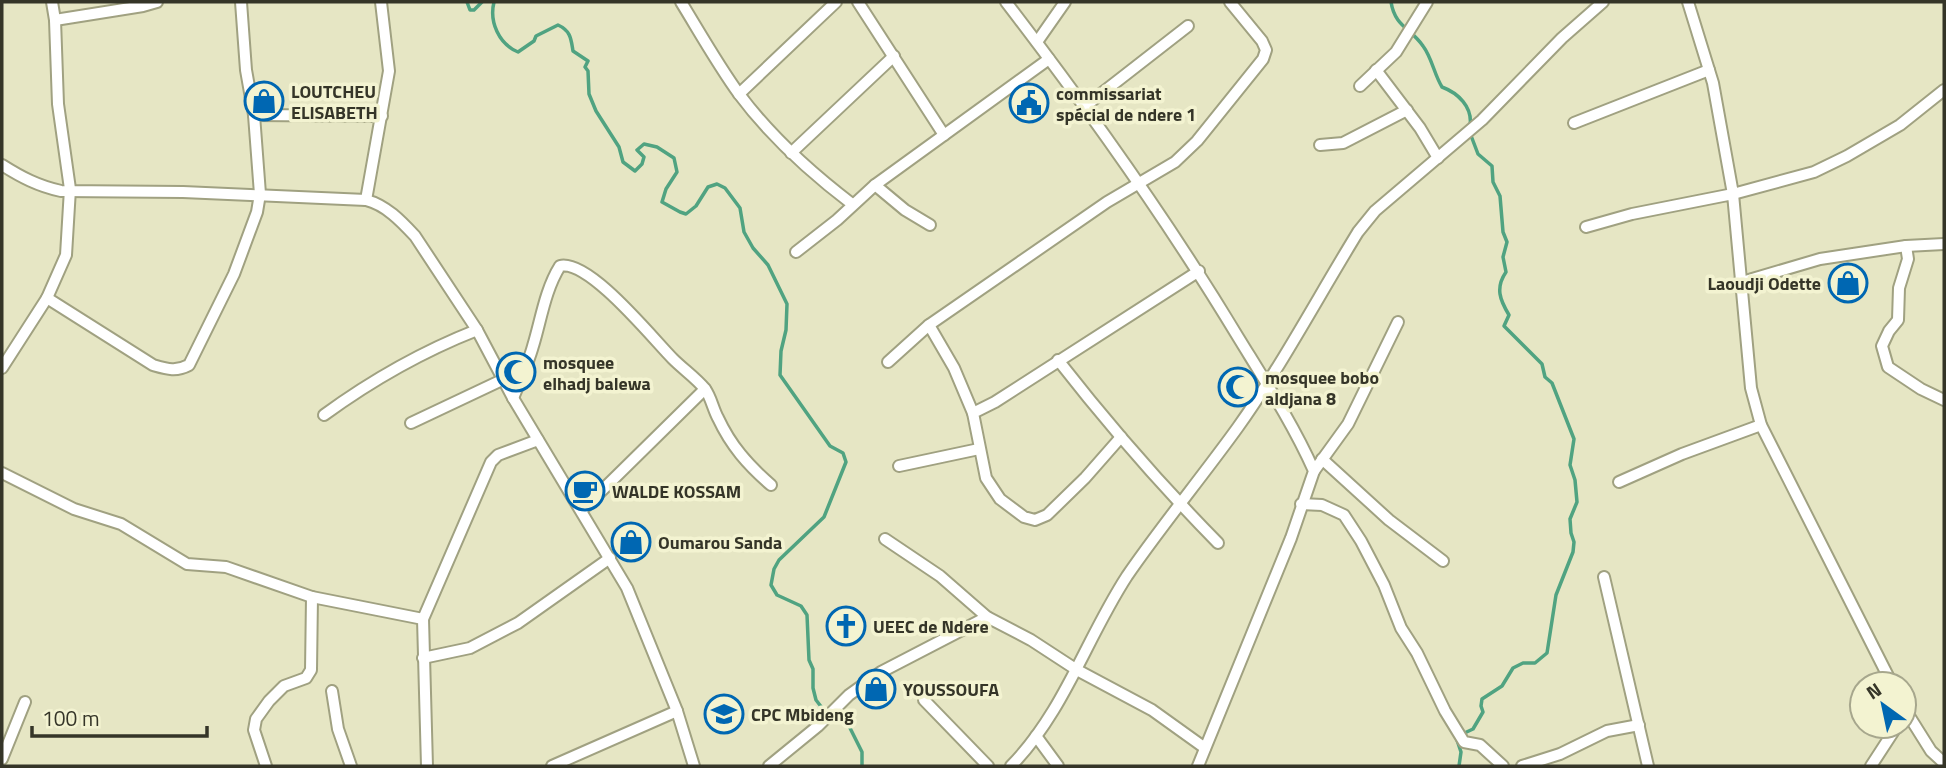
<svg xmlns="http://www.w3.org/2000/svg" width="1946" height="768" font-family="'Titillium Web',sans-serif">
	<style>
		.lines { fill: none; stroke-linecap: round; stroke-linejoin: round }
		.stream { stroke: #50a381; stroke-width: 3.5 }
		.minor-casing { stroke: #a0a181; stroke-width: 14 }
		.minor { stroke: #fff; stroke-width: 10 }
		.labels { text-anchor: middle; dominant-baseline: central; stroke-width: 7; stroke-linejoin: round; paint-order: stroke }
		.poi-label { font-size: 18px; font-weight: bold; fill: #353528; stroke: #f3f3d1; text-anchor: start }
	</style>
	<rect width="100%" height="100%" fill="#e6e6c4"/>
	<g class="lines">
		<g class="stream">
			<polyline points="467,2 470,10 474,10 482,2"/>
			<path d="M 494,2 C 489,22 499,44 518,52 L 534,41 L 536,36 L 558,25 C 571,31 571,39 573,51 L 588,61 L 585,67 L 588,71 L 589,94 L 596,111 L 619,147 L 623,162 L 635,171 L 642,164 L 644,157 L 637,150 L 644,144 L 657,147 L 674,158 L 677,172 L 666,189 L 662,202 L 680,212 L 686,214 L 696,206 L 708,187 L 717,184 L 725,188 L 740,208 L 744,232 L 753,248 L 768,265 L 787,304 L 786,330 L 781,351 L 780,375 L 830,446 L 843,453 L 846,462 L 824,517 L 779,560 L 774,569 L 771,585 L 777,595 L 801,606 L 807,615 L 809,660 L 813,669 L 813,688 L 816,700 L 826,713 L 848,724 L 862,752 L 862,766"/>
			<path d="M 1391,2 C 1395,27 1411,28 1423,46 C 1432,58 1434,74 1442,87 C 1458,93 1473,107 1470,126"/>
			<path d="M 1459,766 L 1461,752 L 1456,737 L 1473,729 L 1483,712 L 1481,706 L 1482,699 L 1502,686 L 1513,668 L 1523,663 L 1535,663 L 1547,653 L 1556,595 L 1573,552 L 1574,542 L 1571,533 L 1570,519 L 1577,502 L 1575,480 L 1570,465 L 1574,439 L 1552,383 L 1545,377 L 1542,364 L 1504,326 L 1509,315 C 1500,300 1495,288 1506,272 L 1503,257 L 1507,242 L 1503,232 L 1500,196 L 1493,182 L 1492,166 L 1478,154 L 1470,133"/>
		</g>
		<defs>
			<g id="minor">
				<path d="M 681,2 C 700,33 718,65 739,94 C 771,137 810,172 852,204"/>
				<polyline points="858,2 944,135"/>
				<path d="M 1006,2 C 1089,110 1168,221 1238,337 C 1265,381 1293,424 1314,471 L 1291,538 L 1198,766"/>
				<polyline points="1688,2 1713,83 1733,194 1814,172 1847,156 1900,125 1944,90"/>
				<polyline points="55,20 143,6 157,2"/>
				<polyline points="1037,42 1065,2"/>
				<polyline points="1376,70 1420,128 1438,158"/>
				<polyline points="1360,86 1396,52 1427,2"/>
				<polyline points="739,94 836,2"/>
				<polyline points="1084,107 1188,26"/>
				<polyline points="254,115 382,116"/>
				<polyline points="1574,123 1709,70"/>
				<polyline points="1320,145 1343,143 1407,110"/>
				<polyline points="791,153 894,56"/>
				<path d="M 2,165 C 21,177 38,186 61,191 L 183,192 L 366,200 C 386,205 401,221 415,236 L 477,330 L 513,398 L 627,588 L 677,711 L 694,766"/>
				<polyline points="875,185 905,210 930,225"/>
				<polyline points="366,200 389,71 381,2"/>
				<polyline points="1586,227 1632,214 1733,194 1751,388 1761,425 1892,684"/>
				<polyline points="1906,246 1908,259 1899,288 1898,320 1889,331 1882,346 1888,367 1921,389 1944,400"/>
				<polyline points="796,252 837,220 875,185 1049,59"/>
				<polyline points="1742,282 1820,259 1906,246 1944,244"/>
				<path d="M 47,298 L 153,365 C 167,369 176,372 189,365 L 234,274 L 257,212 L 260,194 L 254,115 L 246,70 L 241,2"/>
				<polyline points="929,325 954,368 973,413"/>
				<path d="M 1058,360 C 1108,424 1161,485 1218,543"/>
				<polyline points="888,362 929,325 1107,202 1175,162 1197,141 1263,59 1266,50 1262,41 1230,2"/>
				<polyline points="2,368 47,298 66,255 70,189 58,104 55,20 52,2"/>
				<path d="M 513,398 C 520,381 528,364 533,346 C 541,320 545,290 560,266 C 589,259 653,339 673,359 C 683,369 696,378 705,389 C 711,397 713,409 718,418 C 731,446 748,465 771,485"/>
				<path d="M 324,415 C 372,380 421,352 477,330"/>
				<polyline points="411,423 502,380"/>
				<polyline points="1121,437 1085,478 1047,515 1035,520 1024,517 1000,499 986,478 973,413 995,402 1199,271"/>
				<polyline points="1322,459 1389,520 1443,561"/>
				<polyline points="899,466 979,449"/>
				<polyline points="1314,471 1348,424 1398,322"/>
				<polyline points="2,473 74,509 121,524 187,564 226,567 312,597 423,619 427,766"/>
				<polyline points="1619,482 1682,454 1761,425"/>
				<polyline points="1301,504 1322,505 1344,515 1361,541 1384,585 1401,628 1417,653 1445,711 1464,742 1480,745 1503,766"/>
				<polyline points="582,510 705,389"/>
				<polyline points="885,539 940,576 987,617 1031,640 1077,670 1152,710 1205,748"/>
				<polyline points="1604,577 1648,766"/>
				<polyline points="423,619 491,462 498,455 538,440"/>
				<polyline points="423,658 470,648 518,623 610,558"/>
				<polyline points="332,691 338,729 351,766"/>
				<polyline points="924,700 988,766"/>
				<polyline points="1904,708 1931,751 1944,763"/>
				<polyline points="1036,736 1058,766"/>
				<polyline points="2,759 25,702"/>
				<polyline points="266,766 254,730 256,719 269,701 284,686 306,678 311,670 312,597"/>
				<polyline points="552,766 677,711"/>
				<polyline points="769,766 818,726 849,695 881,672 987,617"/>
				<path d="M 1011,766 C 1064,712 1086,639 1127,576 C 1162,525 1202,477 1238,427 C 1282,365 1318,297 1358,232 L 1375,211 L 1482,120 L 1562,38 L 1603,2"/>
				<polyline points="1522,766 1560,754 1607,731 1639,725"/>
				<polyline points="1871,766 1897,726"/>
			</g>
		</defs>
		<use href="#minor" class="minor-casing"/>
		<use href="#minor" class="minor"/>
	</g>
	<defs>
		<symbol id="shop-ring" viewBox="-11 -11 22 22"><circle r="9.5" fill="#f3f3d1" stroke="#0067b2" stroke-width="1.5"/><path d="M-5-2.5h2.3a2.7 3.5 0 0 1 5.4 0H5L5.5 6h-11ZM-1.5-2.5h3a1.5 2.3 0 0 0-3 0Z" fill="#0067b2"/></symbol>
		<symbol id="civic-ring" viewBox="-11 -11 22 22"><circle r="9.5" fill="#f3f3d1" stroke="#0067b2" stroke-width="1.5"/><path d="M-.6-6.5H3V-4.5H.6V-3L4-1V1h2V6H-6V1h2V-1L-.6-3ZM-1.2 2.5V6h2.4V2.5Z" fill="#0067b2"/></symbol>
		<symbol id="mosque-ring" viewBox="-11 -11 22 22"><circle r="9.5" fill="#f3f3d1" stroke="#0067b2" stroke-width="1.5"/><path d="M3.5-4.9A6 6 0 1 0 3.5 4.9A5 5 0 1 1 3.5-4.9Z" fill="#0067b2"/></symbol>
		<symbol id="cafe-ring" viewBox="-11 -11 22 22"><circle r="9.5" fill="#f3f3d1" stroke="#0067b2" stroke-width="1.5"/><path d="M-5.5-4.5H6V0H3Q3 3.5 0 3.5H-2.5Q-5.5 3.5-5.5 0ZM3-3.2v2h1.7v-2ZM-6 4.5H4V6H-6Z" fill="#0067b2"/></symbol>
		<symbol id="church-ring" viewBox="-11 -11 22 22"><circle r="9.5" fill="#f3f3d1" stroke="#0067b2" stroke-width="1.5"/><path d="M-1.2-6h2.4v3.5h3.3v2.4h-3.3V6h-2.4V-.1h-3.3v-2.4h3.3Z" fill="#0067b2"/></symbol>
		<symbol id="school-ring" viewBox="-11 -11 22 22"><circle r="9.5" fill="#f3f3d1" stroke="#0067b2" stroke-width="1.5"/><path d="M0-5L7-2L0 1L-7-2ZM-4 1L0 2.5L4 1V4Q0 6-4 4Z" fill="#0067b2"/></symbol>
	</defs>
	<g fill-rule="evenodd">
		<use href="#shop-ring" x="242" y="79" width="44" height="44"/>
		<use href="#civic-ring" x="1007" y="81" width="44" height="44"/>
		<use href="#shop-ring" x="1826" y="261" width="44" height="44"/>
		<use href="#mosque-ring" x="494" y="350" width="44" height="44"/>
		<use href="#mosque-ring" x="1216" y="365" width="44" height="44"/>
		<use href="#cafe-ring" x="563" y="469" width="44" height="44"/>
		<use href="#shop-ring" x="609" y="520" width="44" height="44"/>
		<use href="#church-ring" x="824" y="604" width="44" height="44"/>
		<use href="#shop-ring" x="854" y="667" width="44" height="44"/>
		<use href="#school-ring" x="702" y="692" width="44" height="44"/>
	</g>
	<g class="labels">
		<g class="poi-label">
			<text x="291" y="91">LOUTCHEU<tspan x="291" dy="21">ELISABETH</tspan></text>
			<text x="1056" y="93">commissariat<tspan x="1056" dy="21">spécial de ndere 1</tspan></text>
			<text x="1821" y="283" text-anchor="end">Laoudji Odette</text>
			<text x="543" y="362">mosquee<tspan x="543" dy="21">elhadj balewa</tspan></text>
			<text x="1265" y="377">mosquee bobo<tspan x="1265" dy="21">aldjana 8</tspan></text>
			<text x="612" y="491">WALDE KOSSAM</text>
			<text x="658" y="542">Oumarou Sanda</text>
			<text x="873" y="626">UEEC de Ndere</text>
			<text x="903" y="689">YOUSSOUFA</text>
			<text x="751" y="714">CPC Mbideng</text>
		</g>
	</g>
	<rect width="1946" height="768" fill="none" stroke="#353528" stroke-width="7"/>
	<g transform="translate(1883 705) rotate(327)"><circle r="33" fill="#f3f3d1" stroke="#a7a78d" stroke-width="2"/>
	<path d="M0-5L12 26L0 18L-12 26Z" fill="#0067b2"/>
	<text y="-10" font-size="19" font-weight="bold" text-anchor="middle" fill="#353528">N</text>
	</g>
	<path d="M32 726v10h175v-10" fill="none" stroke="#353528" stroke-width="3.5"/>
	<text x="42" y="726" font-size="21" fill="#353528" stroke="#f3f3d1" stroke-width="5" paint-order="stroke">100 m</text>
</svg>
